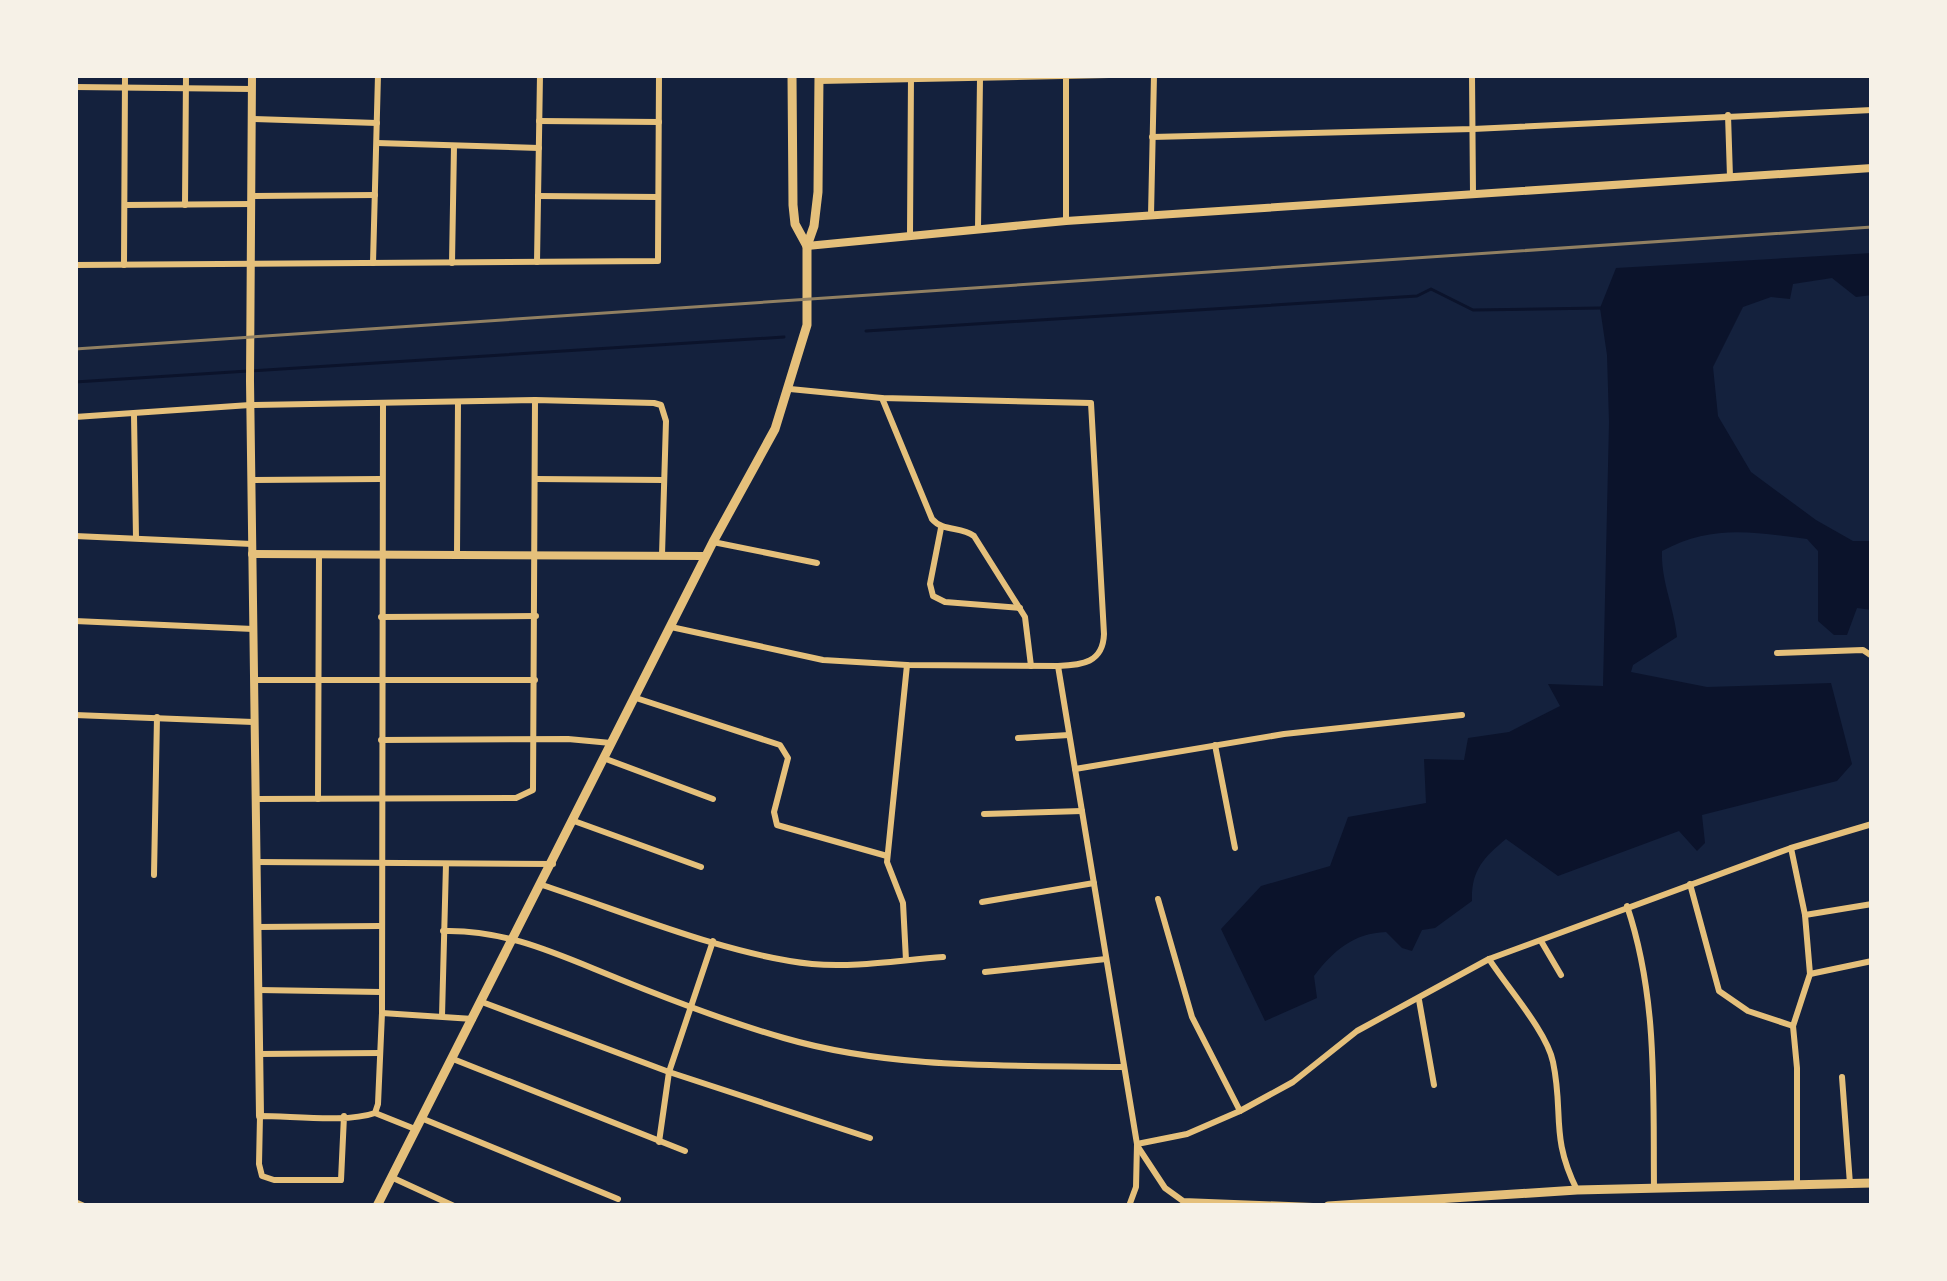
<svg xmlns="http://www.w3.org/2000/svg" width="1947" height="1281" font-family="'Alegreya Sans',sans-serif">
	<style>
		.water { fill: #0b132b }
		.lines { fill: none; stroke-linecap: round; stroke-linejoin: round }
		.stream { stroke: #0b132b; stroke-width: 3 }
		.minor { stroke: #e5c07b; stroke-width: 6 }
		.tertiary { stroke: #e5c07b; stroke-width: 8 }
		.primary { stroke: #e5c07b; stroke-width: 9 }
		.trunk { stroke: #e5c07b; stroke-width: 9 }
		.rail { stroke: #918062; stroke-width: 3 }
	</style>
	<rect width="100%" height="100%" fill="#14213d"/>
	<path class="water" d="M 1872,253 L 1872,295 L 1856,297 L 1832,278 L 1793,284 L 1790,299 L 1771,297 L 1743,307 L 1713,367 L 1718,416 L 1751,472 L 1816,520 L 1853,541 L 1872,541 L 1872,610 L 1857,608 L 1847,635 L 1834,635 L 1818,621 L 1818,551 L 1807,539 C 1753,532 1712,524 1662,551 C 1661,582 1674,606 1677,637 L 1633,665 L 1631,672 L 1707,687 L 1831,683 L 1852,764 L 1837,781 L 1702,815 L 1705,843 L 1697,851 L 1679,831 L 1558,876 L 1506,839 C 1483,858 1471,871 1472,901 L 1435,928 L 1422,930 L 1412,951 L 1402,948 L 1386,932 C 1354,933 1333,951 1314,976 L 1317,998 L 1265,1021 L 1221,929 L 1261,886 L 1330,866 L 1348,817 L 1426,803 L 1424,759 L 1464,760 L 1468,738 L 1509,732 L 1560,706 L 1548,684 L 1603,686 L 1609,422 L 1607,355 L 1600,308 L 1616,268 Z"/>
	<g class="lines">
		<g class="stream">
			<polyline points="866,331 1417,296 1431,289 1473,310 1600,308"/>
			<polyline points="75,382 784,337"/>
		</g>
		<g class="minor">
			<polyline points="1472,75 1473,194"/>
			<polyline points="819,81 1109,75"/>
			<polyline points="75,87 252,89"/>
			<polyline points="1728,115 1730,177"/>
			<polyline points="252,119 377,123"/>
			<polyline points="539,121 659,122"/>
			<polyline points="1152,137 1473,129 1872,110"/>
			<polyline points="377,143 539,148"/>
			<polyline points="251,196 375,195"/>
			<polyline points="538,196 658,197"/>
			<polyline points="125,205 251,204"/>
			<polyline points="185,205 186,75"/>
			<polyline points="1151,215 1154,75"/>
			<polyline points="1066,221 1066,75"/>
			<polyline points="978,228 980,79"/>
			<polyline points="910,234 911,75"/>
			<polyline points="537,262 540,75"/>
			<polyline points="373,263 378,75"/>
			<polyline points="452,263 454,146"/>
			<polyline points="75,265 658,261 659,75"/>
			<polyline points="124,265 125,75"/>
			<path d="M 882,398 L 932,519 C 943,532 961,526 974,536 L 1025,617 L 1031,666"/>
			<polyline points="134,415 136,538"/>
			<polyline points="75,417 250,405 535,400 654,403 661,405 666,421 662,555"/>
			<polyline points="535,479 664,480"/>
			<polyline points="251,480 380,479"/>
			<polyline points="941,528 930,584 933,596 945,602 1020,608"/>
			<polyline points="75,536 252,544"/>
			<polyline points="713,542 817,563"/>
			<polyline points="457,555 458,402"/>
			<polyline points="381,617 536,616"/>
			<polyline points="75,621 253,629"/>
			<path d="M 671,627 L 823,660 L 907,665 L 1058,666 C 1082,665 1103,663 1104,634 L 1091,403 L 882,398 L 790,389"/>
			<polyline points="1777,653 1863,650 1872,656"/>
			<polyline points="1058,666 1137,1144 1136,1187 1129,1206"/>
			<polyline points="254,680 535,680"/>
			<polyline points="636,698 780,745 788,758 774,812 777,825 887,856"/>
			<polyline points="75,715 253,722"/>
			<polyline points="1018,738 1069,735"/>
			<polyline points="381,740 568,739 611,743"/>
			<polyline points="1215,745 1235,848"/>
			<polyline points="606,759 713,799"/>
			<polyline points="1075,769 1284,734 1462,715"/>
			<polyline points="256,799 516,798 533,790 535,400"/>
			<polyline points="318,799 319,554"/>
			<polyline points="984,814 1082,811"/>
			<polyline points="574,821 701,867"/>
			<polyline points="1791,848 1805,915 1810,974 1793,1026 1797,1068 1797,1185"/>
			<polyline points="257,862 553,864"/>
			<polyline points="154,875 157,717"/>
			<polyline points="1690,884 1719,991 1748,1011 1793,1026"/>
			<path d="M 542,885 C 625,912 726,955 812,964 C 854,968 900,960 943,957"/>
			<polyline points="1158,899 1192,1017 1240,1111"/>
			<polyline points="982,902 1094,883"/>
			<path d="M 1627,906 C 1658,998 1653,1092 1654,1188"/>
			<polyline points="1805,915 1872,904"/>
			<polyline points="258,927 380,926"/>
			<path d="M 443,931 C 507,929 561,956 619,979 C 673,1001 728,1022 784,1038 C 894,1070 1011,1065 1124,1067"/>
			<polyline points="1541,941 1561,975"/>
			<path d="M 1489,959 C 1507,987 1547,1032 1553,1062 C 1564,1114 1550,1136 1577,1190"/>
			<polyline points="906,960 903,903 887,862 907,665"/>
			<polyline points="985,972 1106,959"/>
			<polyline points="1810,974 1872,961"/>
			<polyline points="259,990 381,992"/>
			<polyline points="1419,1000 1434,1085"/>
			<polyline points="482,1002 669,1072 870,1138"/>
			<polyline points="382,1013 473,1019"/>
			<polyline points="442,1016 446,864"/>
			<polyline points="259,1054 380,1053"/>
			<polyline points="453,1059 685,1151"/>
			<polyline points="1842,1077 1850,1184"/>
			<polyline points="375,1113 415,1129"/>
			<path d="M 344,1116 L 341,1180 L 274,1180 L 262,1176 L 259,1164 L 260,1116 C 292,1116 347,1123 375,1113 L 378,1104 L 382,1013 L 383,404"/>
			<polyline points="421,1118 618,1199"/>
			<polyline points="659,1142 669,1072 713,941"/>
			<polyline points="1137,1144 1187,1134 1240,1111 1293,1082 1357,1031 1489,959 1791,848 1872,824"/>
			<polyline points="1138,1147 1165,1188 1183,1201 1313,1206"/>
			<polyline points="391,1177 454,1206"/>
			<polyline points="75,1202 84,1206"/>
		</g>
		<g class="tertiary">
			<polyline points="252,75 250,381 260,1116"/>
			<polyline points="807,246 1066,221 1872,168"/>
			<polyline points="252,554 705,556"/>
		</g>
		<g class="primary">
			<polyline points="792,75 793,205 795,224 807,246"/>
			<polyline points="377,1206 713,542 775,429 807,325 807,246 814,226 818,192 819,75"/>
		</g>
		<polyline class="trunk" points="1328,1206 1577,1190 1872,1183"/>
		<polyline class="rail" points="75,349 1872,227"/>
	</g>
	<rect width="1947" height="1281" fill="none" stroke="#f6f1e7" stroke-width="156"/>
</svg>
